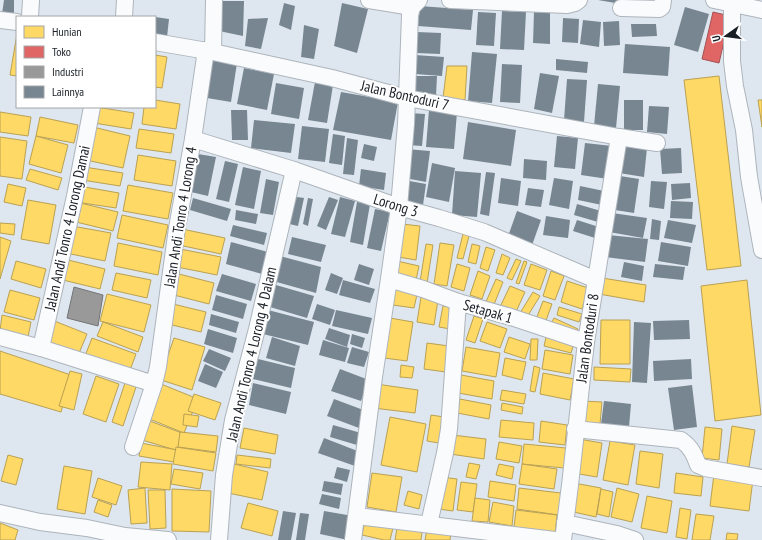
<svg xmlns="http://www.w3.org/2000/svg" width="762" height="540" font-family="'PT Sans Narrow',sans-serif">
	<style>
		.homes { fill: #ffd966; stroke: #baa152 }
		.shops { fill: #e06666; stroke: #a45152 }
		.industry { fill: #999; stroke: #737476 }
		.building { fill: #778691 }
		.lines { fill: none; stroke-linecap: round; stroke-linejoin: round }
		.street-casing { stroke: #adb4bb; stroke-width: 18 }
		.street { stroke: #fafbfd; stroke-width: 16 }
		.labels { text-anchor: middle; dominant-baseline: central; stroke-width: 4; stroke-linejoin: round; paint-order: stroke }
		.street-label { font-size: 15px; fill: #191f25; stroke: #fff }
	</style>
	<rect width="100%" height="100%" fill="#dee7f0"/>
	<g class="homes">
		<polygon points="17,34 17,76 10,75"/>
		<polygon points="155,55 167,57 162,88 155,87"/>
		<polygon points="447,66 467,66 465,100 443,98"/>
		<polygon points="719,76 741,266 707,270 684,80"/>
		<polygon points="155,100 180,104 176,129 142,124 144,107 155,107"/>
		<polygon points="758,100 762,100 762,127"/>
		<polygon points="96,107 134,113 131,129 94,123"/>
		<polygon points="0,112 31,117 28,136 0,132"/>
		<polygon points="40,117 78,125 74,143 36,136"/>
		<polygon points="93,127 130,136 123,168 86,160"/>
		<polygon points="139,129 174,134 171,153 136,148"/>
		<polygon points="36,136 68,145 61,173 29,164"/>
		<polygon points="0,137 27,141 22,179 0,176"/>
		<polygon points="138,155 176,161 172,186 134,180"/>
		<polygon points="84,167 123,173 120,186 82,180"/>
		<polygon points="30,169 62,178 58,190 26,180"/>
		<polygon points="8,184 26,188 22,206 4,202"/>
		<polygon points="128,185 173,193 168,219 123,211"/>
		<polygon points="79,186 119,193 116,208 76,202"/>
		<polygon points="28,200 56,205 49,244 21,239"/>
		<polygon points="76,202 118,212 113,231 72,221"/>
		<polygon points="122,215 168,225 163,248 117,238"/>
		<polygon points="0,223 15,224 14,235 0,233"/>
		<polygon points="402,224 420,226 416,260 398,257"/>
		<polygon points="72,226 111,233 105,261 66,253"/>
		<polygon points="182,229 225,238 221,254 179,245"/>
		<polygon points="463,234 469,236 463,259 457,258"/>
		<polygon points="0,237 11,241 0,279"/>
		<polygon points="118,243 162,252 158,275 114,266"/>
		<polygon points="440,243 454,245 447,286 434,284"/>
		<polygon points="426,244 433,245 427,283 420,282"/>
		<polygon points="472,244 480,246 476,264 468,262"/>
		<polygon points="486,247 495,250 488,271 480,268"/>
		<polygon points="180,249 221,257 217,275 177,267"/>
		<polygon points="502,254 510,258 503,275 496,273"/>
		<polygon points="516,259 521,261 512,280 507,278"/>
		<polygon points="68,260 105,269 100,289 63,280"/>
		<polygon points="16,261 46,269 41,288 11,279"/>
		<polygon points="397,261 419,266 416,280 394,276"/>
		<polygon points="524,261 527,262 519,284 516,283"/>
		<polygon points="457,264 470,268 464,291 451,287"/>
		<polygon points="531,264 547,270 540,290 524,285"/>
		<polygon points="478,271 490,276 482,299 470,295"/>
		<polygon points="551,271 564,276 555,300 543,296"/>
		<polygon points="116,273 151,280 147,298 112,290"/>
		<polygon points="175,273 214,283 209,304 170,294"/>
		<polygon points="602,278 646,285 644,302 599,294"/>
		<polygon points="496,279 503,282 493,307 485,304"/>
		<polygon points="747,280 761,415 715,421 701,286"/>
		<polygon points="567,281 588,288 582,309 561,302"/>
		<polygon points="395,286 418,290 414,308 393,305"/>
		<polygon points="510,286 525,292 515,314 500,307"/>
		<polygon points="10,290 40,298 34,320 4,312"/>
		<polygon points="533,292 540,296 527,317 520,313"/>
		<polygon points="107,294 151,305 144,332 100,321"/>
		<polygon points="421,297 438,300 434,325 417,322"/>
		<polygon points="543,301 552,304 544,326 535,322"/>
		<polygon points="169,303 206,312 201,332 164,323"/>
		<polygon points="443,306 455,308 450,329 439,327"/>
		<polygon points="559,307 582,314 579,322 557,315"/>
		<polygon points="2,315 31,322 28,337 0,331"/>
		<polygon points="474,316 483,319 475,343 466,340"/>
		<polygon points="390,318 413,322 407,361 384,358"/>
		<polygon points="554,318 578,329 575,335 551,324"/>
		<polygon points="52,320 87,334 77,358 43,344"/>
		<polygon points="601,320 630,320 630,364 600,364"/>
		<polygon points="103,322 143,337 138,352 97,336"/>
		<polygon points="487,322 507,329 500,348 480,341"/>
		<polygon points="547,333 575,340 571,353 544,346"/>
		<polygon points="509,337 530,344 525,359 504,352"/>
		<polygon points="92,338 136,354 129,373 85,356"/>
		<polygon points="174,338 205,347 192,390 161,380 165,364"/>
		<polygon points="531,339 538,339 537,360 530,360"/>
		<polygon points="427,343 449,346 446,372 424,369"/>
		<polygon points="466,347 500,353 496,377 462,371"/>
		<polygon points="545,350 573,355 570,374 542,369"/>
		<polygon points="0,351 71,375 61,412 0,394"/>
		<polygon points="505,358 526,362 522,380 502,375"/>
		<polygon points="401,365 414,367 412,378 400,377"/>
		<polygon points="534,366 540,368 535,392 530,391"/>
		<polygon points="594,367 631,369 630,382 594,380"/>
		<polygon points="70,371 82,374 74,410 59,406"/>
		<polygon points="543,373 574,379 570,400 540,394"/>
		<polygon points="461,375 494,381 492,399 458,393"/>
		<polygon points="96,376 119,384 106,422 83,414"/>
		<polygon points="125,383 136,387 123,426 112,422"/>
		<polygon points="161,384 198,399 184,433 147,418"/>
		<polygon points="376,384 418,390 415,413 373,408"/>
		<polygon points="502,390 526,394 524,404 500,400"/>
		<polygon points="194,394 221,403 215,420 188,411"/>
		<polygon points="460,399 491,405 489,419 457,413"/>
		<polygon points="582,401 602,402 600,424 580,422"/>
		<polygon points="502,403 523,407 522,414 501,410"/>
		<polygon points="184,414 199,416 197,427 183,425"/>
		<polygon points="431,415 444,417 439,443 427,441"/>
		<polygon points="390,417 426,424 417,472 381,465"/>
		<polygon points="147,420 182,433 179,451 142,440"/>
		<polygon points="501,420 534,423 533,440 499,437"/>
		<polygon points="541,421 567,425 565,445 539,442"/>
		<polygon points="732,426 755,430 749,467 727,464"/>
		<polygon points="705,427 722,429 719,460 702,458"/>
		<polygon points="244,428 278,435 275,454 240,448"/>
		<polygon points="180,432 218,436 216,452 178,447"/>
		<polygon points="452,435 486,439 484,459 450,454"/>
		<polygon points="579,439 602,443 597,477 573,473"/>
		<polygon points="610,441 635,445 628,485 603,480"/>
		<polygon points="499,442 522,446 519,463 496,459"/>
		<polygon points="141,443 177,450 174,462 139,456"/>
		<polygon points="524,444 566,448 564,468 522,464"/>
		<polygon points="176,447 216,453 213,471 173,464"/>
		<polygon points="640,451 663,454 659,488 636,484"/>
		<polygon points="8,455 23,459 16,485 1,481"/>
		<polygon points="237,455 271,459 270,468 236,464"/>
		<polygon points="141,462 172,464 170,490 138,487"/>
		<polygon points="469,463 480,465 476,479 466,477"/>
		<polygon points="234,464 268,472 262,500 228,493"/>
		<polygon points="499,464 514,467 512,479 496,475"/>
		<polygon points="522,464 557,469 554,489 519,484"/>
		<polygon points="64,466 92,471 85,514 57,509"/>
		<polygon points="174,469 203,473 200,489 171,484"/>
		<polygon points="372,473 402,477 396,512 367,507"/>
		<polygon points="676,473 703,477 701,496 674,493"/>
		<polygon points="714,474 753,479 749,511 710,506"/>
		<polygon points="442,477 457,479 453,511 438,509"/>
		<polygon points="98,478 122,486 116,505 92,497"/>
		<polygon points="490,481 516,485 514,501 488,497"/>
		<polygon points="461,482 477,484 473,512 457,510"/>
		<polygon points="574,483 601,488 596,517 569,511"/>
		<polygon points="145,488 147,523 131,524 128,490"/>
		<polygon points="519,488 561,493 559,515 517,509"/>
		<polygon points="617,488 639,494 632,522 611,517"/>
		<polygon points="172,489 211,491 209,532 172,531"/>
		<polygon points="601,489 613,492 609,517 597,514"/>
		<polygon points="148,490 165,490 166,528 150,529"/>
		<polygon points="408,491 422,495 419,509 404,505"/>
		<polygon points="647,496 672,501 667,533 641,528"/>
		<polygon points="475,498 490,500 488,522 472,521"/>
		<polygon points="98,500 112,505 108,517 94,512"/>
		<polygon points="493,502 514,506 512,526 489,522"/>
		<polygon points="248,503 278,511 272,536 241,528"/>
		<polygon points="680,508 691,510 687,539 676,537"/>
		<polygon points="516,510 557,515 555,533 514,527"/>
		<polygon points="696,514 714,516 710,540 692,540"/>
		<polygon points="365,521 393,528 390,540 384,540 362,535"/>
		<polygon points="0,523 18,530 15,540 0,540"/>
		<polygon points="397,528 422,532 421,540 395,540"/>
		<polygon points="427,529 451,533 450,540 425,540"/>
		<polygon points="727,533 738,534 737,540 726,540"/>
	</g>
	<polygon class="shops" points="713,12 730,16 719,63 702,59"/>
	<polygon class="industry" points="74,287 103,295 98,326 67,318"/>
	<g class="building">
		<polygon points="4,0 14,0 14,15 2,14"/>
		<polygon points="598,0 621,0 621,4"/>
		<polygon points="219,1 244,1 243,36 219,31"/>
		<polygon points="284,3 295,6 291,30 279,25"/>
		<polygon points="342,3 368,9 357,53 334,46"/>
		<polygon points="420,6 473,10 471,30 418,26"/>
		<polygon points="685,7 709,14 698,52 674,45"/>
		<polygon points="502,11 526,12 524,50 500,49"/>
		<polygon points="478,12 496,13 494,46 476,45"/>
		<polygon points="534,12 550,13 550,44 533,43"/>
		<polygon points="155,17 169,19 167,37 155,35"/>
		<polygon points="268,18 261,49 245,46 248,19"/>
		<polygon points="563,18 579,19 578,43 562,42"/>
		<polygon points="583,20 601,22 599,47 580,44"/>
		<polygon points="619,21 620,45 604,46 603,22"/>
		<polygon points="631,24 656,24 657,36 632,37"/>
		<polygon points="304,25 319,29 314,59 301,57"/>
		<polygon points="417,32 441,33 440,54 416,53"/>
		<polygon points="625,44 670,47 668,76 623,73"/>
		<polygon points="472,52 497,54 492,103 468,101"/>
		<polygon points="415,55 444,57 442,76 415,74"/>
		<polygon points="207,59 237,63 231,102 201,97"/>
		<polygon points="556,59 588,62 587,73 556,70"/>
		<polygon points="502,64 522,65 520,103 500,102"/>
		<polygon points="244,68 274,74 267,110 237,104"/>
		<polygon points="540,73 559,76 552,113 534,109"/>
		<polygon points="413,76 437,76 436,96 412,95"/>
		<polygon points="567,79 587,80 584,122 564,120"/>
		<polygon points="315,82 333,85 327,123 308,120"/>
		<polygon points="276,83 304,88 299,119 271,114"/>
		<polygon points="598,84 620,86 616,128 594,126"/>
		<polygon points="341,92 398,102 391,140 333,130"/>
		<rect x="624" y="100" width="19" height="30"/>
		<polygon points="649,106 669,107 667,134 647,132"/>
		<polygon points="231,110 247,110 248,140 232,140"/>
		<polygon points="429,110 457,112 454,149 426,147"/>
		<polygon points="410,113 425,114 422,146 408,145"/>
		<polygon points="254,120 295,124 291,153 251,148"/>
		<polygon points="468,122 516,130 511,166 463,159"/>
		<polygon points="302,126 329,129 325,162 298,159"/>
		<polygon points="333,134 345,136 342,165 329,163"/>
		<polygon points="557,136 578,138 575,169 554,167"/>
		<polygon points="347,138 358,140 354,175 343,174"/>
		<polygon points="585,143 612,146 608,179 581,175"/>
		<polygon points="364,144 377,147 374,161 361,158"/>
		<polygon points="622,145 647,148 644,177 619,173"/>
		<polygon points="681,148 682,173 662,174 660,149"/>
		<polygon points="406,149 430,151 426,182 405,178"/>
		<polygon points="198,154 216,157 208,196 191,192"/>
		<polygon points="524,159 547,161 546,180 523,178"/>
		<polygon points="225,161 238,164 229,202 216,199"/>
		<polygon points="432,163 455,168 449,202 426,197"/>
		<polygon points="243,167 261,171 254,209 235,205"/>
		<polygon points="361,169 386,173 384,190 359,186"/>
		<polygon points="455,171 481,173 477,217 452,215"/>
		<polygon points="486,172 495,173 489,216 480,214"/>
		<polygon points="620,176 639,179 634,213 615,210"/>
		<polygon points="501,178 521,181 518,206 498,203"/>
		<polygon points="554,178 573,181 569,209 549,205"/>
		<polygon points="266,179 279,182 273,215 260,213"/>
		<polygon points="404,180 426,184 423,205 401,201"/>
		<polygon points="651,181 667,182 664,209 649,207"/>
		<polygon points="690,183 691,198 672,200 671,184"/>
		<polygon points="580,186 604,191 602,205 578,200"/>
		<polygon points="528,188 544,190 541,207 525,205"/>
		<polygon points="290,196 304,198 298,226 285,223"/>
		<polygon points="329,197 338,200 326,230 317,226"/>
		<polygon points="340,197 355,201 345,237 331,234"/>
		<polygon points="193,198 231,209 227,221 190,210"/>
		<polygon points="308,198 313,199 308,226 303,224"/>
		<polygon points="671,201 693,202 692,219 670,218"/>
		<polygon points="357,202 370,204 363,245 350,242"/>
		<polygon points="577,204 601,211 598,222 574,215"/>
		<polygon points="375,209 390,212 381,251 367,248"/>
		<polygon points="236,210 258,214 256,224 235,220"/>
		<polygon points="517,211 541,220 531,248 507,239"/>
		<polygon points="612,213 647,218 643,238 609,232"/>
		<polygon points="546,216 570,220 568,238 543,235"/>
		<polygon points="652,219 661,221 659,240 650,239"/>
		<polygon points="577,220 599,227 595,238 573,231"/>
		<polygon points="668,220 696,225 692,243 664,238"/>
		<polygon points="233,225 267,233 264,245 230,236"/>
		<polygon points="608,235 648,239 645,262 605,257"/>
		<polygon points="292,237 326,245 321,262 288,254"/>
		<polygon points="231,242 268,252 262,274 226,264"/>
		<polygon points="661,242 691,247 688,266 658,261"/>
		<polygon points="280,256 321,267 316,293 273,281"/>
		<polygon points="624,262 644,266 642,281 621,277"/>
		<polygon points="359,264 374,269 369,285 354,280"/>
		<polygon points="655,264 685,267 683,280 653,277"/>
		<polygon points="331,273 343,278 337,294 325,290"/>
		<polygon points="222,274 256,284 251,301 216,291"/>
		<polygon points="343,280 375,289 370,303 339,295"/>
		<polygon points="276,285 314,296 307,318 270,307"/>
		<polygon points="216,295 247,304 243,319 212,310"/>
		<polygon points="317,304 335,310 330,325 312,319"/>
		<polygon points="268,310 314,322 308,345 263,334"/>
		<polygon points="336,310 372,318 368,334 332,326"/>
		<polygon points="211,314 239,322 236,333 209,325"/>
		<polygon points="689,320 690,339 654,340 653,321"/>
		<polygon points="634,322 651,323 647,383 632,382"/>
		<polygon points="329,328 350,335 347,347 325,339"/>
		<polygon points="208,329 237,338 233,353 204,344"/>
		<polygon points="352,334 365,338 362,348 350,344"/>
		<polygon points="272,337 300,346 295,366 266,358"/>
		<polygon points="323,340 349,348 345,362 319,355"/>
		<polygon points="352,347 369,352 364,367 347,363"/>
		<polygon points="209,349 231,358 225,371 203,361"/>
		<polygon points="258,359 295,368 291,388 253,379"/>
		<polygon points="691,359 692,379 654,381 653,361"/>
		<polygon points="205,364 223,372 216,388 198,381"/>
		<polygon points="340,369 369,380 361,401 331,391"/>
		<polygon points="253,383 291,392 286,414 249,405"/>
		<polygon points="692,385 697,427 674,430 668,388"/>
		<polygon points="334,399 366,411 359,428 327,416"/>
		<polygon points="604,401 631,404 629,427 601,424"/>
		<polygon points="333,425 361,433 357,445 330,437"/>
		<polygon points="324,438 360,452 355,466 318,453"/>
		<polygon points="337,467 350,470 347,482 334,478"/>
		<polygon points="324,481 343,484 341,495 322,491"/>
		<polygon points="322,494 341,498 339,509 319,504"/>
		<polygon points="283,511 296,513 291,540 278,540"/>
		<polygon points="324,511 353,516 348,540 320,534"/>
		<polygon points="300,513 309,514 305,540 296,540"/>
	</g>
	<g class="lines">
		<defs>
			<g id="street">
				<polyline points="369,0 412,7"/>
				<polyline points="450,0 567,5 575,3 579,0"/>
				<polyline points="714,0 762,10"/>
				<polyline points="732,4 732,61 735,86 744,130 749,177 762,250"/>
				<polyline points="621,8 659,9 662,7 663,0"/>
				<polyline points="30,17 31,0"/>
				<polyline points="124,17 125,0"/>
				<polyline points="0,20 17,22"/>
				<polyline points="155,42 213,52 332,78 407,98 619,137 657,143"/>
				<polyline points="213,52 214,0"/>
				<polyline points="193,139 294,170 399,207 439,218 484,232 596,280"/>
				<polyline points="389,279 423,289 458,302 511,317 586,342"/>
				<polyline points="0,337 41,348 154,384 158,367 177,228 193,139 206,50"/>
				<polyline points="41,348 75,196 92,107"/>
				<path d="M 575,429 L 681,440 C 691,447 694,454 698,465 L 705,468 L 762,478"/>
				<polyline points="133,447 154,384"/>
				<polyline points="0,513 40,522 87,528 125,536 168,540"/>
				<polyline points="357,516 555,540"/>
				<polyline points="565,523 617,534 635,540"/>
				<polyline points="429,524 445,453 449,429 458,302"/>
				<polyline points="219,540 224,475 233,420 257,329 294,170"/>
				<polyline points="353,540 374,377 389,279 399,207 406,124 410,15 412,7 419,0"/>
				<polyline points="563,540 570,485 586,342 619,137"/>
			</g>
		</defs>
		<use href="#street" class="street-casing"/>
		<use href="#street" class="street"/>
	</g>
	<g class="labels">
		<g class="street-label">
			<text transform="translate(405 95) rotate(13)">Jalan Bontoduri 7</text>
			<text transform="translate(396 205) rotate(17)">Lorong 3</text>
			<text transform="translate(180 217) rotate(-81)">Jalan Andi Tonro 4 Lorong 4</text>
			<text transform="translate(67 228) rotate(-78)">Jalan Andi Tonro 4 Lorong Damai</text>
			<text transform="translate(488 311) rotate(16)">Setapak 1</text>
			<text transform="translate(587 338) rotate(-82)">Jalan Bontoduri 8</text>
			<text transform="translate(251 354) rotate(-77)">Jalan Andi Tonro 4 Lorong 4 Dalam</text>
		</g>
	</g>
	<rect x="16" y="16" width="140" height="92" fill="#ffffff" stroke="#a3a5a8"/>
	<rect x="24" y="26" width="20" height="12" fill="#ffd966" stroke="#a3a5a8"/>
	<text x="52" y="36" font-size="12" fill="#191f25">Hunian</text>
	<rect x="24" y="46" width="20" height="12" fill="#e06666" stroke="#a3a5a8"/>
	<text x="52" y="56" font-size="12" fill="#191f25">Toko</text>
	<rect x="24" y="66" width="20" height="12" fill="#999999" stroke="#a3a5a8"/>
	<text x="52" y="76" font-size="12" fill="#191f25">Industri</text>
	<rect x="24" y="86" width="20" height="12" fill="#778691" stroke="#a3a5a8"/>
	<text x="52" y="96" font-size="12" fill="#191f25">Lainnya</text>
	<g transform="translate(726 36) rotate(256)" stroke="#ffffff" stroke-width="3" paint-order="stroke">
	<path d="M0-3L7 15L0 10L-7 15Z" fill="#191f25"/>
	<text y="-6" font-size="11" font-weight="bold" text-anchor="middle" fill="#191f25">U</text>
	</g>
</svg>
